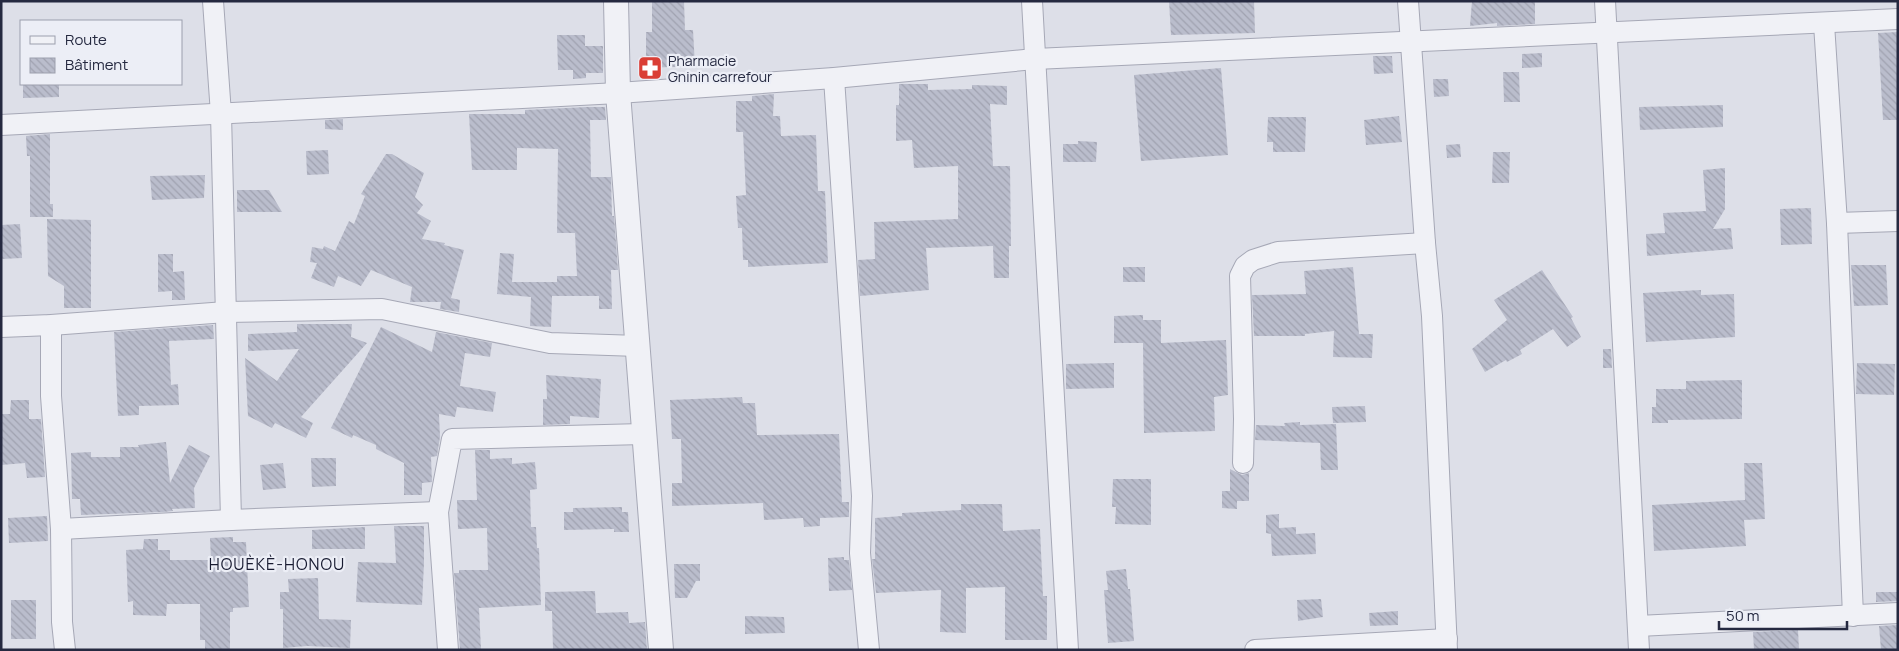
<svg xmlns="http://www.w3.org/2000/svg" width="1899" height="651" font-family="Manrope,sans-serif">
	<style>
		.building { fill: url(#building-back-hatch) }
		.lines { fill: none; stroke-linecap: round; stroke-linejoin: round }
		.minor-casing { stroke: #a6a8b6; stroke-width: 22 }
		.tertiary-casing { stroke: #a6a8b6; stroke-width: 26 }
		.minor { stroke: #f0f1f6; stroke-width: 20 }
		.tertiary { stroke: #f0f1f6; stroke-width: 24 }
		.labels { text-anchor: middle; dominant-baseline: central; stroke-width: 4.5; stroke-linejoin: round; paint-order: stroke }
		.poi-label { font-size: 14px; fill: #252940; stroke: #eceef6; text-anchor: start }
		.quarter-label { font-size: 16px; letter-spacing: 1px; fill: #181b31; stroke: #eceef6 }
	</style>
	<defs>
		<pattern id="building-back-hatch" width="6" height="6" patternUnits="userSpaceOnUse" patternTransform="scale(1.25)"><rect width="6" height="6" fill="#babdcc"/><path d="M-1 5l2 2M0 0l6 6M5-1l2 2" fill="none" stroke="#a0a2b0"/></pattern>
	</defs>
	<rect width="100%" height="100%" fill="#dddfe8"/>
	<g class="building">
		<polygon points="652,1 684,1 685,30 693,30 695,66 646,68 646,32 652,32"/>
		<polygon points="1169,1 1254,1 1255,33 1171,35"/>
		<polygon points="1472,1 1535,1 1535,24 1497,26 1497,23 1470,26"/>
		<polygon points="1898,32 1898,120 1883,120 1878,33"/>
		<polygon points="557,35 585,35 585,46 603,46 603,73 586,73 586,78 573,79 573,70 558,70"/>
		<polygon points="1542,53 1542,67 1522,68 1522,54"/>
		<polygon points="1373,56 1392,56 1393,73 1374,74"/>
		<polygon points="1221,68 1228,155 1141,161 1134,75"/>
		<polygon points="1503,72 1519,72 1520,102 1504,102"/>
		<polygon points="1433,79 1448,79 1449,96 1434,97"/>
		<polygon points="23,84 59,84 59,97 23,98"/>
		<polygon points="899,84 928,84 928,90 972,89 972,85 1007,86 1007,105 990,104 993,166 1010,166 1011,246 1009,246 1009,278 994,278 993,246 926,248 929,290 860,296 858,260 875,259 874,222 958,219 958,166 914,168 912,140 896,141 896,105 899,105"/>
		<polygon points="774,94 773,116 780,116 781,136 816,135 818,191 825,191 828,263 748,267 748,260 743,260 742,228 738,228 736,196 746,195 743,132 736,132 736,101 752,101 752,96"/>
		<polygon points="1723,105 1723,127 1640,130 1639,107"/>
		<polygon points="587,107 605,107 606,120 590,120 591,177 611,177 612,216 614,216 618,270 611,270 612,309 599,309 599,296 552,296 551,327 530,326 531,297 497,294 500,253 514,254 512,282 557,282 557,276 577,276 575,233 557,233 558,149 517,148 517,170 472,170 469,114 525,114 525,110"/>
		<polygon points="1399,116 1402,142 1366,145 1364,120"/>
		<polygon points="1268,117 1306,117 1305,152 1273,152 1273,142 1267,142"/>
		<polygon points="343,119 343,130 325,129 325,120"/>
		<polygon points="50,134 50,204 53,204 53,217 30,217 30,156 27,156 26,136"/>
		<polygon points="1078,141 1097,142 1096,162 1063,162 1063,144 1078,144"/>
		<polygon points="1460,144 1461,157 1447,158 1446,145"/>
		<polygon points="328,150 329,174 307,175 306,151"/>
		<polygon points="1493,152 1510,152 1509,183 1492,183"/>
		<polygon points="386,154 392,154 424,173 415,197 423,205 417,213 431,221 422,239 445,243 444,245 464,250 451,298 460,300 459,312 440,309 441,302 410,302 412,287 371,270 361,286 338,276 334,287 311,278 317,263 310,262 312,247 323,249 324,246 335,251 349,221 354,224 365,196 361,194"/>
		<polygon points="1725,168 1725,209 1713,229 1731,228 1733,249 1647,256 1646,234 1665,233 1663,213 1706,211 1703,170"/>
		<polygon points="205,175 204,198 152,200 150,176"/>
		<polygon points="237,190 269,190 282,212 237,212"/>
		<polygon points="1811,208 1812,244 1781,245 1780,209"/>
		<polygon points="47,219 91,220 91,308 64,308 64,286 48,276"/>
		<polygon points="20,224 22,258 1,259 1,225"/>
		<polygon points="158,254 173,254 173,272 184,271 185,300 172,300 172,291 158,292"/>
		<polygon points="1851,265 1886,265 1888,305 1854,306"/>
		<rect x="1123" y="267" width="22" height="15"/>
		<polygon points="1353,267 1359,334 1373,334 1372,358 1333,357 1334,331 1305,334 1305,336 1254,336 1252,295 1306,294 1304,271"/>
		<polygon points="1542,270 1573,317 1571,318 1581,337 1567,347 1553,329 1520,350 1522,354 1507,362 1506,360 1485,372 1472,349 1507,320 1494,300"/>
		<polygon points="1701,290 1701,295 1734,294 1735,337 1646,342 1643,293"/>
		<polygon points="1143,315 1143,320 1161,320 1161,343 1226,340 1228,395 1214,397 1215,431 1144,433 1143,343 1114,343 1114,316"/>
		<polygon points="297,324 352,324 351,337 367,343 301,417 313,423 306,438 275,423 272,428 248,416 245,358 277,381 299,349 248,351 248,334 297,332"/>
		<polygon points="213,325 214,339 169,341 171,385 178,384 179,405 139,406 139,415 118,416 114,332"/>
		<polygon points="381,327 432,352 436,332 492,343 490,357 465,353 460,386 496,392 493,412 457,407 455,417 439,414 440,437 437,456 431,457 432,482 422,483 422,495 404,495 404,463 376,449 376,445 353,435 352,438 331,428"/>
		<polygon points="1603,349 1611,349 1612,368 1603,368"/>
		<polygon points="1114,363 1114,388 1066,389 1066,364"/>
		<polygon points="1857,363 1895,364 1894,395 1856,394"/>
		<polygon points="546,375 601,379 599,418 570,416 570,424 543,425 543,399 547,399"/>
		<polygon points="1742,380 1742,419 1668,420 1668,423 1652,423 1652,407 1656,407 1656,389 1686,389 1686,381"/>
		<polygon points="742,397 743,403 755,403 757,435 839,434 842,502 849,502 849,517 820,518 820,526 804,527 803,518 764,520 763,503 672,506 672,483 682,483 681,439 672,439 670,400"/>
		<polygon points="11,400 29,400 29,419 41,419 45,477 27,478 25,463 1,465 1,414 10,414"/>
		<polygon points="1365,406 1366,422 1333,423 1332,407"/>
		<polygon points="1300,422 1300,425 1336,424 1338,470 1321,470 1320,443 1255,440 1256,425 1285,426 1284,423"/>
		<polygon points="166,442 170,483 189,445 210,456 194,488 195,508 172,509 173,511 163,512 81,515 80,499 72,499 71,453 91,452 91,457 120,457 120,447 139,447 138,445"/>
		<polygon points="475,450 490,450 490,459 512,458 512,464 535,462 537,489 530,490 531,527 536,527 537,548 539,548 541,605 479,608 481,650 460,650 454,573 459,573 459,570 488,570 487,528 458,529 457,500 477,500"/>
		<polygon points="311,458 336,458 336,486 312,487"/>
		<polygon points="283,463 286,488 263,490 260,465"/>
		<polygon points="1744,463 1762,463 1765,519 1744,520 1746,546 1654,551 1652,505 1745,500"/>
		<polygon points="1230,469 1242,475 1249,473 1249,501 1237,501 1237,509 1222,508 1222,491 1230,491"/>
		<polygon points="1113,479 1151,479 1151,525 1115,524 1116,507 1112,507"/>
		<polygon points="961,504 1002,504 1003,531 1040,529 1043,596 1047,596 1047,640 1005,640 1005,587 966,588 966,633 940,632 941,590 876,593 872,559 875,559 875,518 902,516 902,513 961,510"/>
		<polygon points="622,507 622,512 628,512 629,532 614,532 614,529 564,530 564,512 573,512 573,508"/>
		<polygon points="1279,514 1279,528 1296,527 1296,534 1315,533 1316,554 1272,556 1271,534 1266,533 1266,515"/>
		<polygon points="47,516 48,541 9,543 8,518"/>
		<polygon points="394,526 424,526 424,563 422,605 356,602 358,562 396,563"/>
		<polygon points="365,527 365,549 312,549 312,530"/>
		<polygon points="233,537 233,542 246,542 249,607 233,608 233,612 230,612 230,650 205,650 205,640 200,640 200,604 167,604 166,616 133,615 133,601 128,602 126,550 143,549 144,539 158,539 158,550 170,550 170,560 211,560 210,538"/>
		<polygon points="844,557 844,560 849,560 852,590 829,591 828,558"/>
		<polygon points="674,564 700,564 700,581 696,581 687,598 675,598"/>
		<polygon points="1126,569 1128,589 1130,589 1134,641 1108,643 1104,590 1108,590 1106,571"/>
		<polygon points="318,578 319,619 351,620 350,648 307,646 283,648 283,609 280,609 280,592 289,592 288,579"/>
		<polygon points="595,591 596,613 628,612 629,623 645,622 647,650 553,650 552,611 545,611 545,592"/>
		<polygon points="1876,592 1898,592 1898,601 1876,602"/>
		<polygon points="1321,599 1323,617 1298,621 1297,600"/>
		<rect x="11" y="600" width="25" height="39"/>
		<polygon points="1398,611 1398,625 1370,626 1369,613"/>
		<polygon points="745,616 784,617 785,633 745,634"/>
		<polygon points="1898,625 1898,650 1881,650 1879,626"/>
		<polygon points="1798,630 1799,650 1754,650 1753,632"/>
	</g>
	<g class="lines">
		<defs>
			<g id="minor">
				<polyline points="213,1 221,114 231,520"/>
				<polyline points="1032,1 1068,650"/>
				<polyline points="1408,1 1425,243 1432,316 1447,650"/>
				<polyline points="1605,1 1639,650"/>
				<polyline points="1824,24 1837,223 1853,616"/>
				<polyline points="834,78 862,496 860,553 869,650"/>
				<polyline points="1,125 618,93 834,78 1035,59 1898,19"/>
				<polyline points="1837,223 1898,221"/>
				<polyline points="51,325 51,396 61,529 62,622 65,650"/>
				<polyline points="1,327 51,325 226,312 382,309 550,343 638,346"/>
				<polyline points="1243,463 1244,419 1240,276 1245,266 1253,260 1278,252 1425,243"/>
				<polyline points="61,529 231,520 438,512"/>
				<polyline points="1638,626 1898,613"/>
				<polyline points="448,650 438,512 452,439 643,434"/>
				<polyline points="1255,650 1447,639"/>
			</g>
			<polyline id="tertiary" points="616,1 618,93 661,650"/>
		</defs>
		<use href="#minor" class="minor-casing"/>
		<use href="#tertiary" class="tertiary-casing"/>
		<use href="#minor" class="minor"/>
		<use href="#tertiary" class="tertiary"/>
	</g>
	<defs>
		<symbol id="pharmacy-square" viewBox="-11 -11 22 22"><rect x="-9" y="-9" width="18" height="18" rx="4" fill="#da3e35" stroke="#eceef6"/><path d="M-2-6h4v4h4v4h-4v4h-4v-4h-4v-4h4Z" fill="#fff"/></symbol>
	</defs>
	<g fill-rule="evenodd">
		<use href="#pharmacy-square" x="636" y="54" width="28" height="28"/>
	</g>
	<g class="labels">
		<g class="poi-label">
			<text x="668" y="60">Pharmacie<tspan x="668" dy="16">Gninin carrefour</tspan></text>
		</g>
		<g class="quarter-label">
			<text x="277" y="564">HOUÈKÈ-HONOU</text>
		</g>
	</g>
	<rect width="1899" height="651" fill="none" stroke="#252940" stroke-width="5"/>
	<rect x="20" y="20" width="162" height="65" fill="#eceef6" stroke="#9c9fad"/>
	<rect x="30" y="36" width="25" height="8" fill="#f0f1f6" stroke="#9c9fad"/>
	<text x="65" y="45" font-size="15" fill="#252940">Route</text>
	<rect x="30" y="58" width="25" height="15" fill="url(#building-back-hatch)" stroke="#9c9fad"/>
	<text x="65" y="70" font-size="15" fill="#252940">Bâtiment</text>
	<path d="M1719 621v8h128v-8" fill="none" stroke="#252940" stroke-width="2.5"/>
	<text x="1726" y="621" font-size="15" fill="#252940" stroke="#eceef6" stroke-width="4" paint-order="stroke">50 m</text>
</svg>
